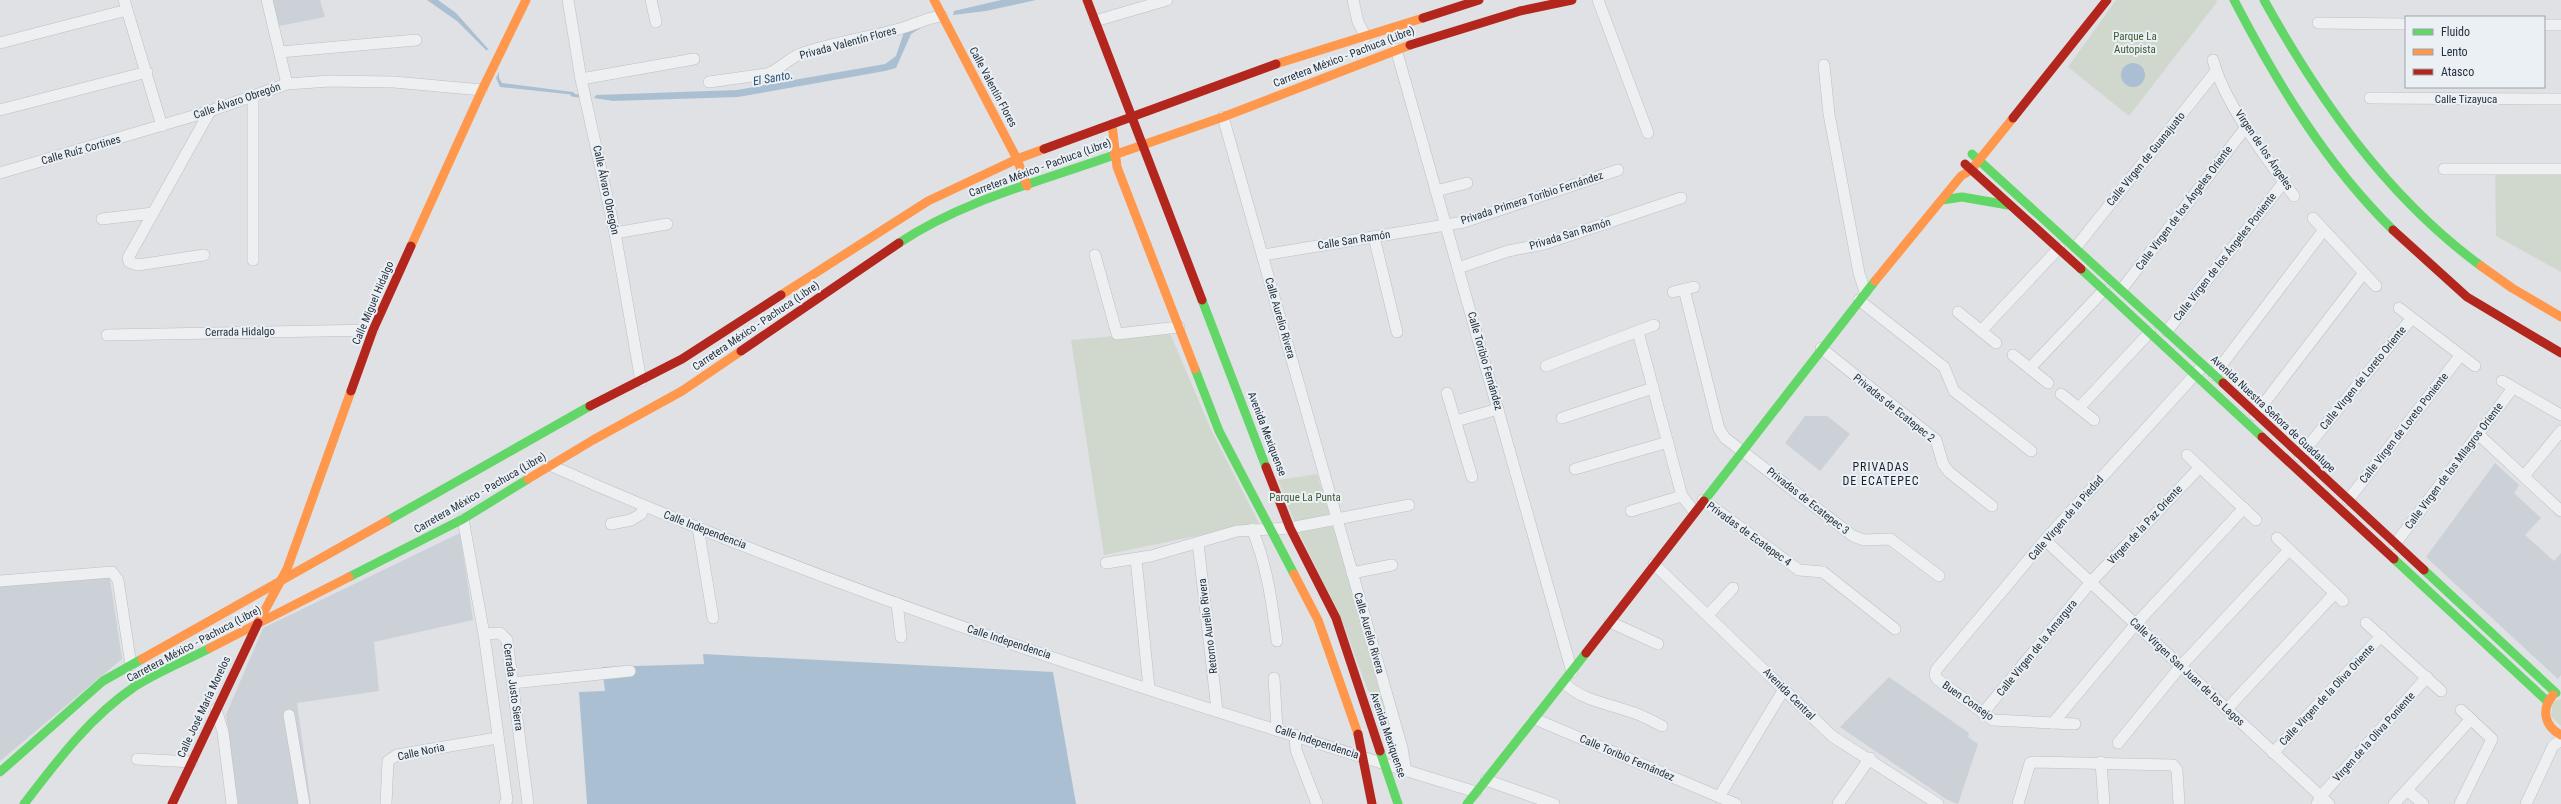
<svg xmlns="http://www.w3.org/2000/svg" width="2561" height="804" font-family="'Roboto Condensed',sans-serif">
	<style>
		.built { fill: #ccd1d8 }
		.green { fill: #d0d8ce }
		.water { fill: #aac0d2 }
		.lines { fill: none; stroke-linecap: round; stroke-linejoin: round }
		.stream { stroke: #aac0d2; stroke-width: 3 }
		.street-casing { stroke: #bdbfc2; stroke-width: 12 }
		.street { stroke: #edeff1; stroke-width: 11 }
		.fast { stroke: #63d668; stroke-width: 9 }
		.slow { stroke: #ff974d; stroke-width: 9 }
		.jam { stroke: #b3261e; stroke-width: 9 }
		.labels { text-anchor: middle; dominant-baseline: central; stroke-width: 4; stroke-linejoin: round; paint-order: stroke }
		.park-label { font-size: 11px; fill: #3c5a31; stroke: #ebf0f5 }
		.street-label { font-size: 11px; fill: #25303e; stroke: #ebf0f5 }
		.water-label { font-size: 12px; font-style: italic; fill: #2d5274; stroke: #ebf0f5 }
		.neighbourhood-label { font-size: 12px; letter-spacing: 1px; fill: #17212e; stroke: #ebf0f5 }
	</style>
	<rect width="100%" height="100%" fill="#dfe1e4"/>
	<g class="built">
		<polygon points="271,0 320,0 325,17 279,26"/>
		<polygon points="1805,416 1827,416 1850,434 1820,471 1785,443"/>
		<polygon points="2495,463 2519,485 2514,493 2541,518 2525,535 2554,561 2561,553 2561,675 2558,679 2426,557"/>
		<polygon points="460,533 473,620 374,642 379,691 297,703 311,804 238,804 226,715 263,628"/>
		<polygon points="109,573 122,659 0,761 0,586"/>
		<polygon points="1889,677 1969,733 1968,737 1978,744 1958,804 1946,799 1840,727"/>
	</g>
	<g class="green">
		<polygon points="2116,0 2216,0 2217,2 2129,116 2068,67"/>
		<polygon points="2495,166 2561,169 2561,272 2496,236"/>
		<polygon points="1169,331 1212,432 1259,523 1104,555 1071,340"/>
		<polygon points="1317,474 1376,662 1399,753 1395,755 1391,753 1387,742 1341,618 1297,529 1278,480"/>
		<polygon points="2561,699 2561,726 2551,716 2553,701"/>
	</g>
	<g class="water">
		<polygon points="427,0 438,0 456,13 489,50 486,50 457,21"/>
		<polygon points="1001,0 1036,0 986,11 953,15 954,11"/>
		<polygon points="930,22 911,34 896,68 885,71 738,97 613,101 594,98 596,95 737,90 885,64 896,56 904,32"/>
		<circle cx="2133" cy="75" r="12"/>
		<polygon points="499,72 499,78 502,83 573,92 576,95 500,87 496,78"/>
		<polygon points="703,654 1053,672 1076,804 587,804 579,692 605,691 602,667 704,664"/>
	</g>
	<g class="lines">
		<polyline class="stream" points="572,95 578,96"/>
		<defs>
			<g id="street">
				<polyline points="124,0 162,126"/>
				<polyline points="267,0 287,84"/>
				<polyline points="568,0 581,79 615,233 641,381"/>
				<polyline points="651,0 656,22"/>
				<polyline points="1353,0 1358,22 1366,37"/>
				<polyline points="1598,0 1648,133"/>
				<polyline points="1095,21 1167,0"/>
				<polyline points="2318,23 2406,24"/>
				<polyline points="2544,25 2561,25"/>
				<polyline points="0,43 127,10"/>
				<polyline points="1396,49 1572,672"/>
				<polyline points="280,52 416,40"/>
				<path d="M 2213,60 C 2224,103 2268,160 2294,196"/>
				<polyline points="1824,65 1829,114 1859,273 1865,292"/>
				<polyline points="581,79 694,59"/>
				<path d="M 709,82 L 767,74 C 780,70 789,57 803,53 C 833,43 865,38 895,30 C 912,26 925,18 942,16"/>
				<polyline points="2370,98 2561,99"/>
				<polyline points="0,110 147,72"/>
				<polyline points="1223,117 1402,748 1406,771"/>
				<polyline points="2444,169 2561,169"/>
				<polyline points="0,173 210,111 287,84 330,81 394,82 482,90"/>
				<polyline points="1436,191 1467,183"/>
				<polyline points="2313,218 2376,286"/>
				<polyline points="102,219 153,213"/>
				<polyline points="615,233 667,224"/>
				<polyline points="1374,237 1397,332"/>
				<polyline points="2076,247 2216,71"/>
				<polyline points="204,255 138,265 129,262 128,258 210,111"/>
				<polyline points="1095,255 1117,334 1179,327"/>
				<polyline points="1263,255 1464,222 1618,170"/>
				<polyline points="253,260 253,96"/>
				<polyline points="1458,268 1508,251 1544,244 1681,198"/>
				<polyline points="1684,289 1719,429 1725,438 1853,536 1864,540 1890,539 1939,576"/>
				<polyline points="2122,289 2246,127"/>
				<polyline points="1673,292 1694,287"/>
				<polyline points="1859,300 1944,367 1954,391 2031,451"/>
				<polyline points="2399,308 2475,366"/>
				<polyline points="1958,312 1996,343"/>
				<polyline points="1981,331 2059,248"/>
				<polyline points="2167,331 2284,182"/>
				<polyline points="1638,332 1682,496 1694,511"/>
				<polyline points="107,335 373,330"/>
				<polyline points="1821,348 1936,440 1943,464 1949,472 1992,506"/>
				<polyline points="2013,355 2048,383"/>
				<polyline points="1546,366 1654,325"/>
				<polyline points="2030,368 2104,290"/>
				<polyline points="2214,375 2323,231"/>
				<polyline points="2502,381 2561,415"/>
				<polyline points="1447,393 1472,477"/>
				<polyline points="2061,394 2094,420"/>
				<polyline points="2079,408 2150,332"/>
				<polyline points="2255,415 2363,274"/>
				<polyline points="1562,418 1653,388"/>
				<polyline points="1456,421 1498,409"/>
				<polyline points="2478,434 2561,511"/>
				<polyline points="2187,455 2256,520"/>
				<polyline points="2300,456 2411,319"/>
				<path d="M 552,466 C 849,598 1165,697 1476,792"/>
				<polyline points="1575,469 1668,442"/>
				<polyline points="2524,476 2561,431"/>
				<polyline points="1703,500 1799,570 1823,572 1895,629"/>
				<polyline points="2348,500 2460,356"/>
				<polyline points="1631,511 1682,496"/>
				<polyline points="463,519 484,634 507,800 505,804"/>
				<polyline points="611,524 631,520 641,514 644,507"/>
				<polyline points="698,527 713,618"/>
				<path d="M 1252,529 C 1267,565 1272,603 1277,641"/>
				<polyline points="2277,538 2343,601"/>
				<polyline points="2045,540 2329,804"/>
				<polyline points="1198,543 1217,710"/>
				<polyline points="2395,544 2513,388"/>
				<polyline points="1136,559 1149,688"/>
				<polyline points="1106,563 1151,556 1237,531 1290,528 1409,505"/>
				<polyline points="1654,564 1832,736 1938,804"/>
				<polyline points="1352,573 1392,565"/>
				<polyline points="0,581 112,572 118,580 131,665"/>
				<polyline points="897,603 901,637"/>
				<polyline points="1708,615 1733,588"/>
				<polyline points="1610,622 1658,644"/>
				<polyline points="2366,623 2441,691"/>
				<polyline points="484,634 500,633 507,640 528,804"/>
				<polyline points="1274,678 1277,729"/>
				<polyline points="512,683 630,671"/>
				<path d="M 1564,683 C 1582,700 1605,703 1628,711 C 1640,714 1651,720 1662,726"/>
				<polyline points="216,709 223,732 232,804"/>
				<polyline points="2227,709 2335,593"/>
				<polyline points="1983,713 2090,583 2200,467"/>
				<polyline points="289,715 304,804"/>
				<polyline points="1535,719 1736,804"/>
				<polyline points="2053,723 2135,625 2244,508"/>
				<polyline points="2075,724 1993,720 1937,679 1935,675 1936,670 2045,540 2200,369"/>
				<polyline points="1295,735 1296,750 1317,804"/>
				<polyline points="2118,743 2180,667 2289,550"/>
				<polyline points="2273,753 2381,636"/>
				<polyline points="137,759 192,762"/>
				<polyline points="2101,762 2104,804"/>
				<polyline points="1486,780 1554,804"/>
				<polyline points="2407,790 2423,804"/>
				<polyline points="1719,797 1784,689"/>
				<polyline points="386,804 388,761 397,755 497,738"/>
				<polyline points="1838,804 1870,758"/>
				<polyline points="2018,804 2030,763 2033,762 2173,765 2177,770 2179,804"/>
				<polyline points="2317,804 2321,796 2427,677"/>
				<polyline points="2394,804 2471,719"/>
				<polyline points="2460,804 2492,739 2461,710"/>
				<polyline points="2526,804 2553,746 2561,740"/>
			</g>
		</defs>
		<use href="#street" class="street-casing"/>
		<use href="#street" class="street"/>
		<g class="fast">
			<path d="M 2234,0 C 2277,83 2326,164 2393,230"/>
			<path d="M 2264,0 C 2320,101 2387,197 2481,266"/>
			<polyline points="1972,154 2223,383"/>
			<polyline points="1942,200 1962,197 2008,205"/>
			<path d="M 899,243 C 963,200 1042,181 1114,155"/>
			<polyline points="2081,269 2262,437"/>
			<polyline points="1202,300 1266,467"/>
			<polyline points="1195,369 1219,431 1294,574"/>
			<polyline points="1704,501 1875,281"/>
			<polyline points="387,521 590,406"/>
			<polyline points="2394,559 2548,702"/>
			<polyline points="2424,570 2556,693"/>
			<polyline points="349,577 463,519 528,479"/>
			<polyline points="1380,751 1398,804"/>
			<polyline points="0,772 103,681 142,659"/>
			<path d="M 24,804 C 57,761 89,718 134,687 C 157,672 185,661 210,648"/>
			<polyline points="1467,804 1586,653"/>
		</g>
		<g class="slow">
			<polyline points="934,0 1017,159 1027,186"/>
			<polyline points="1276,64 1423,18"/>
			<polyline points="1112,124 1117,167 1195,369"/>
			<polyline points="1114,155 1223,117 1410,45"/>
			<polyline points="411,246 482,90 526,0"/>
			<polyline points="2481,266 2512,288 2561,317"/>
			<polyline points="1875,281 1961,176 1971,170 2013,118"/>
			<polyline points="781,295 928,201 1017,159 1044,149"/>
			<polyline points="528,479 593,440 682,391 741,351"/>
			<polyline points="1294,574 1318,620 1358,734"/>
			<polyline points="258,623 287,569 351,391"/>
			<polyline points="210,648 349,577"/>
			<polyline points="142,659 387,521"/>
			<path d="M 2553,695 C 2541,709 2544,726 2561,735"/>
		</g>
		<g class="jam">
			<polyline points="1087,0 1202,300"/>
			<polyline points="1423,18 1479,0"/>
			<polyline points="1410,45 1520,11 1572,0"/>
			<polyline points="2013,118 2107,0"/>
			<polyline points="1044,149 1276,64"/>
			<polyline points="1965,164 2081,269"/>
			<polyline points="2393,230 2467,297 2561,353"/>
			<polyline points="741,351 899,243"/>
			<polyline points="2223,383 2424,570"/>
			<polyline points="351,391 373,330 411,246"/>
			<polyline points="590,406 682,359 781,295"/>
			<polyline points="2262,437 2394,559"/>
			<polyline points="1266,467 1290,528 1336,618 1380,751"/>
			<polyline points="1586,653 1704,501"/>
			<polyline points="1358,734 1372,804"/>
			<polyline points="172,804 258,623"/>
		</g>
	</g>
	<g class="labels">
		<g class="park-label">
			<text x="2135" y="36">Parque La<tspan x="2135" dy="13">Autopista</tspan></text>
			<text x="1305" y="497">Parque La Punta</text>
		</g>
		<g class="street-label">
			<text transform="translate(848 43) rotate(-15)">Privada Valentín Flores</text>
			<text transform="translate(1344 57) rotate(-21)">Carretera México - Pachuca (Libre)</text>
			<text transform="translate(993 87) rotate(62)">Calle Valentín Flores</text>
			<text x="2466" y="99">Calle Tizayuca</text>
			<text transform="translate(237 101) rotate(-19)">Calle Álvaro Obregón</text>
			<text transform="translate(81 150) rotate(-16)">Calle Ruíz Cortines</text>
			<text transform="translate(2264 150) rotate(56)">Virgen de los Ángeles</text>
			<text transform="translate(2146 159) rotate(-51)">Calle Virgen de Guanajuato</text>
			<text transform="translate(1040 168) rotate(-20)">Carretera México - Pachuca (Libre)</text>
			<text transform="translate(606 190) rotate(78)">Calle Álvaro Obregón</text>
			<text transform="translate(1532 198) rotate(-18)">Privada Primera Toribio Fernández</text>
			<text transform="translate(2184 208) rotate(-53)">Calle Virgen de los Ángeles Oriente</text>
			<text transform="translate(1570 234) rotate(-17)">Privada San Ramón</text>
			<text transform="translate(1354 240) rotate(-9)">Calle San Ramón</text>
			<text transform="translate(2225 257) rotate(-52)">Calle Virgen de los Ángeles Poniente</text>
			<text transform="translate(373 303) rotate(-67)">Calle Miguel Hidalgo</text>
			<text transform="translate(1280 318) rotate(74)">Calle Aurelio Rivera</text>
			<text transform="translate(756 326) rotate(-34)">Carretera México - Pachuca (Libre)</text>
			<text transform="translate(240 332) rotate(-1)">Cerrada Hidalgo</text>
			<text transform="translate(1485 361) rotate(74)">Calle Toribio Fernández</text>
			<text transform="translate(2363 378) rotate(-51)">Calle Virgen de Loreto Oriente</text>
			<text transform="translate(1894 408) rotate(39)">Privadas de Ecatepec 2</text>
			<text transform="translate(2273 414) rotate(43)">Avenida Nuestra Señora de Guadalupe</text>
			<text transform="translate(2404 428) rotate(-52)">Calle Virgen de Loreto Poniente</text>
			<text transform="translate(1267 434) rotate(69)">Avenida Mexiquense</text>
			<text transform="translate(2454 466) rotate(-53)">Calle Virgen de los Milagros Oriente</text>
			<text transform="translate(480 493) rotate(-30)">Carretera México - Pachuca (Libre)</text>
			<text transform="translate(1808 501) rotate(38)">Privadas de Ecatepec 3</text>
			<text transform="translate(2066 518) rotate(-49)">Calle Virgen de la Piedad</text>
			<text transform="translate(2145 525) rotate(-47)">Virgen de la Paz Oriente</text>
			<text transform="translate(705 530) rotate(21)">Calle Independencia</text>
			<text transform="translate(1749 534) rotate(36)">Privadas de Ecatepec 4</text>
			<text transform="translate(1208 626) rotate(-97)">Retorno Aurelio Rivera</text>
			<text transform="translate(1369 633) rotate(74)">Calle Aurelio Rivera</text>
			<text transform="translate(1009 642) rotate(18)">Calle Independencia</text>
			<text transform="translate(194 644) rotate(-28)">Carretera México - Pachuca (Libre)</text>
			<text transform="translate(2037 648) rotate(-51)">Calle Virgen de la Amargura</text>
			<text transform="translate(2187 672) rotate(43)">Calle Virgen San Juan de los Lagos</text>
			<text transform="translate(513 687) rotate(82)">Cerrada Justo Sierra</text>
			<text transform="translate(1789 694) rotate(45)">Avenida Central</text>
			<text transform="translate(2327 695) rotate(-47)">Calle Virgen de la Oliva Oriente</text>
			<text transform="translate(1968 701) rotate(35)">Buen Consejo</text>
			<text transform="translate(204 707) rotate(-65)">Calle José María Morelos</text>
			<text transform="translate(1388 735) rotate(71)">Avenida Mexiquense</text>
			<text transform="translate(2374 737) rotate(-48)">Virgen de la Oliva Poniente</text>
			<text transform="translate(1317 742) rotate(18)">Calle Independencia</text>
			<text transform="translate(421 752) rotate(-12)">Calle Noria</text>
			<text transform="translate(1627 758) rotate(23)">Calle Toribio Fernández</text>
		</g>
		<g class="water-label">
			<text transform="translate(773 78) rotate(-10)">El Santo.</text>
		</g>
		<g class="neighbourhood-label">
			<text x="1881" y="467">PRIVADAS<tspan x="1881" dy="14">DE ECATEPEC</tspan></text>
		</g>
	</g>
	<rect x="2405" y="16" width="140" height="72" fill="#ebf0f5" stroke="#9ca3ac"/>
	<rect x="2413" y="29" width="20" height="6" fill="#63d668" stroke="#9ca3ac"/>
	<text x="2441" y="36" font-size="12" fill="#25303e">Fluido</text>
	<rect x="2413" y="49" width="20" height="6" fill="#ff974d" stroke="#9ca3ac"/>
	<text x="2441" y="56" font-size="12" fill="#25303e">Lento</text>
	<rect x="2413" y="69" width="20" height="6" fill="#b3261e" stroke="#9ca3ac"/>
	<text x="2441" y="76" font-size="12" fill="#25303e">Atasco</text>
</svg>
